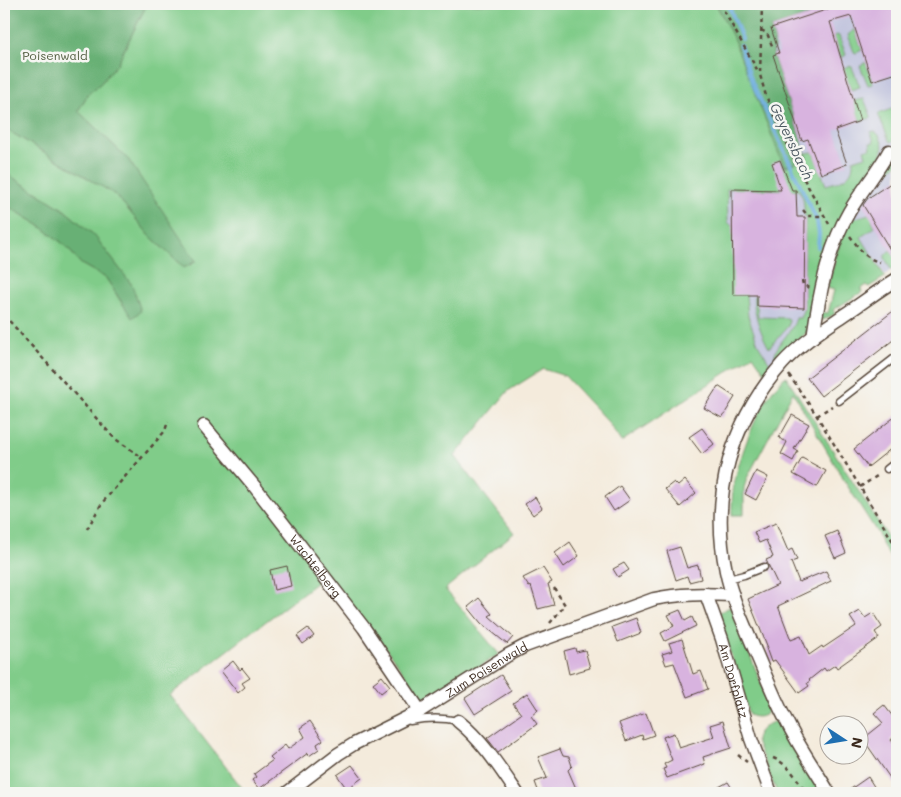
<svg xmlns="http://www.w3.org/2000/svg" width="901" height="797" font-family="Mali,sans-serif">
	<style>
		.industrial { fill: #c0c2dd }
		.green { fill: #80cc89; stroke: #5e7b54 }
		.forest { fill: #68b075; stroke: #526d4a }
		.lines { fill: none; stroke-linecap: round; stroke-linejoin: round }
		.stream { stroke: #6bacde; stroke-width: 4 }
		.building { fill: #d8b3df }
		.service-casing { stroke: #57473a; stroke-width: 9 }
		.minor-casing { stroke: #57473a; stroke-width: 15 }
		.path { stroke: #57473a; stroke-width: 2.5; stroke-dasharray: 4 4; stroke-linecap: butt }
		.service { stroke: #fff; stroke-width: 6 }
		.minor { stroke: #fff; stroke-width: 12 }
		.labels { text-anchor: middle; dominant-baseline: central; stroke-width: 5; stroke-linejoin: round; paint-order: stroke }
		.park-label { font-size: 12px; fill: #505b3e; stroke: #f6f6f2 }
		.street-label { font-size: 12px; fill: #3b2a1e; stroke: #f6f6f2 }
		.water-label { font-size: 14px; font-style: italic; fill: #4c5861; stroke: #f6f6f2 }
	</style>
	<rect width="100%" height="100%" fill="#f6f6f2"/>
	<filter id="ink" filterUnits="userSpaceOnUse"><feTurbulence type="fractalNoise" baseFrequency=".02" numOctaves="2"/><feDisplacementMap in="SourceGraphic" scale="10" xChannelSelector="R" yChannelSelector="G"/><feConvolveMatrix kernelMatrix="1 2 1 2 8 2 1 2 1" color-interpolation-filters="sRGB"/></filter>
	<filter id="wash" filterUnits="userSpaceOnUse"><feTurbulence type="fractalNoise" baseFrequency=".0096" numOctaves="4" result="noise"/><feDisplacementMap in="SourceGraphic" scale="20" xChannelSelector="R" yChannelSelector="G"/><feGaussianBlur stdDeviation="1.12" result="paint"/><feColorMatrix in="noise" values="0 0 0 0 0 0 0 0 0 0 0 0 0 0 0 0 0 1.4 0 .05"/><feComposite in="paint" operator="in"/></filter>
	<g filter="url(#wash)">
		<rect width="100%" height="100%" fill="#f4ebdc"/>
		<g class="industrial">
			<polygon points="844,4 897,4 897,107 878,114 890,142 894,141 897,133 897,272 891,270 885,275 874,257 847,227 853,219 847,212 882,154 883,145 846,196 826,185 813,152 806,153 773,55 775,40 771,28"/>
			<polygon points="727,189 799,190 803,198 805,217 804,308 800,318 796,318 792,329 779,345 779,359 771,368 758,344 748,316 746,295 728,223"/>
		</g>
		<g class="green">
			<path d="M 147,4 L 716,4 L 732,35 L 784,166 L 807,158 L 806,153 L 813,152 L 826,185 C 840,181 854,178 853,160 L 866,156 L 864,150 L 871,148 L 870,143 L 874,142 L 871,132 L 874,131 L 879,135 L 883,145 L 882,154 L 858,193 L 807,332 L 779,359 L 775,356 C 774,346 793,332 796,318 L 800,318 L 804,308 L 805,218 L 803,198 L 799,190 L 727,189 L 728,222 L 733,227 L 746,295 L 748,316 L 758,344 L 771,365 L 771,368 L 766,374 L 753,355 L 621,442 L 608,422 L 565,376 L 543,369 L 508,391 L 455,456 L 514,533 L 445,589 L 499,654 L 469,674 L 423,699 L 381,642 L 325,576 L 170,695 L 246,793 L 4,793 L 4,204 L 39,225 L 66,246 L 81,264 L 106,278 L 123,305 L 132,285 L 94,235 L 63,209 L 4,172 L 4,128 L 116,195 L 150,236 L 184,268 L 195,262 L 128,159 L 78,111 L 88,94 L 100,84 L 117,64 Z"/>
			<polygon points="855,29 862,50 856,53 854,52 848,35"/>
			<polygon points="837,35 839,36 846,55 841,58 834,36"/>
			<polygon points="866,62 873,84 868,85 860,66"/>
			<polygon points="849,66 852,67 860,87 851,90 843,68"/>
			<polygon points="864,99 871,116 871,118 860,121 853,101"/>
			<polygon points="897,107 897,133 893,141 890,142 878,114"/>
			<polygon points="897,145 897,149 893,152 897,158 897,164 884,173 883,171"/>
			<polygon points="897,195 897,205 872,221 875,227 861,237 885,277 869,287 867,285 861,289 862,292 833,310 835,314 823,320 820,318 820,312 828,313 834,290 827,288 828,285 844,231 853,219 869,214"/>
			<polygon points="890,250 897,260 897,272 891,270 885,258 885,255"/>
			<path d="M 758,286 L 757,306 L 758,317 L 787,318 L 789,319 L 788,326 L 769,348 C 761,334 747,300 758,286 Z"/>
			<path d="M 786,376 L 897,552 L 897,569 L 882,544 L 878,534 L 845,482 L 793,392 L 747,478 L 744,488 L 744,515 L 732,515 C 732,504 732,491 735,480 C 742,449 761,397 786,376 Z"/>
			<path d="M 730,607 L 734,614 L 766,696 L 768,712 C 763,718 756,718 749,715 L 718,613 Z"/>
			<path d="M 775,721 L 779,723 L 824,793 L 777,793 L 756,741 C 756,731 766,725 775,721 Z"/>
		</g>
		<g class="forest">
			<polygon points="4,4 147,4 117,64 100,84 88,94 78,111 128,159 196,261 184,268 150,236 116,195 4,128"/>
			<polygon points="716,4 829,4 831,8 771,28 775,40 773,55 807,158 784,167 732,35"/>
			<polygon points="4,172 63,209 94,235 132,285 141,311 132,318 106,278 81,264 66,246 39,225 4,204"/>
		</g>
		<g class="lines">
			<g class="stream">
				<polyline points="728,4 742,39"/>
				<polyline points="740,45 752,82 817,221 819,234 818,247"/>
			</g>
		</g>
		<g id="blocks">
			<g class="building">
				<polygon points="844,4 897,4 897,73 872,81 851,16 830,22 860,121 835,130 847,164 821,174 808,139 802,141 773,55 779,53 771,28"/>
				<polygon points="780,160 792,190 796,190 797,217 805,217 804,308 757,306 757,295 733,295 732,189 781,190 772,163"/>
				<polygon points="897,179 897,261 863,205 868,198"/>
				<polygon points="897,308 897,337 821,396 807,378"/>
				<polygon points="718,386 735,397 722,418 704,408"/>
				<polygon points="792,415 809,424 794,449 798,451 793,461 781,454 787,442 779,438"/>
				<polygon points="897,415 897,444 868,467 854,449"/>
				<polygon points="702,428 714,444 702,454 689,437"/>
				<polygon points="802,458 826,471 817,487 793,474"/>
				<polygon points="756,471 768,477 756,500 745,494"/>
				<polygon points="685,480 696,493 680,507 665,489 674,482 678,486"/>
				<polygon points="620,486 630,500 614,511 605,497"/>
				<polygon points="535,497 542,508 533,515 525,504"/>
				<polygon points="776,523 788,551 792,549 797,560 791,562 799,582 826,571 831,581 778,606 791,640 801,636 809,655 822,646 823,648 856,626 850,617 860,611 865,618 873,613 882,627 875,632 879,638 837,668 835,665 826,671 824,668 809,680 810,681 807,683 809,686 799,693 775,660 771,662 766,648 768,648 748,599 778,585 766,560 773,557 766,540 759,543 754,532"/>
				<polygon points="837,531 846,553 835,558 825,536"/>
				<polygon points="570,542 579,556 564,567 555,553"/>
				<polygon points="680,547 687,568 698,565 701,579 689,582 687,576 676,580 667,551"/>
				<polygon points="624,563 629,570 618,577 613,569"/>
				<polygon points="287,566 291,586 274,590 270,570"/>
				<polygon points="543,568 552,582 548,584 554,605 538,609 531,586 529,587 523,578"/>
				<polygon points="479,598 492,614 489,616 513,637 507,644 481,623 468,607"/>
				<polygon points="680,610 685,621 692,617 696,626 665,641 661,633 674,626 668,615"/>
				<polygon points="636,618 641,633 618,642 612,627"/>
				<polygon points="308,628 314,636 303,644 297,636"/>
				<polygon points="682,639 693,674 701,671 708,689 687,697 674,663 666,665 662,654 672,651 669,643"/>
				<polygon points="575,648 576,652 585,650 590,668 569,674 564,651"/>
				<polygon points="233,661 240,670 242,668 250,678 242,683 245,687 238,693 221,671"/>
				<polygon points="501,675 511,691 475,714 465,698"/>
				<polygon points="382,676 390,686 381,693 373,683"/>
				<polygon points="527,693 538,710 531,716 537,724 498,752 487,738 521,714 513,703"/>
				<polygon points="884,705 897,722 897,733 891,740 897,748 897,788 863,739 883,723 874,713"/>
				<polygon points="646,713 654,735 643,739 642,735 626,741 619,723"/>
				<polygon points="310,721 323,740 317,744 319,749 309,756 308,753 259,789 252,780 256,777 254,774 273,760 270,757 285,745 288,749 305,737 300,728"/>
				<polygon points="723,721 731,748 703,757 705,764 667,778 663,769 666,768 664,764 672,760 663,737 674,733 679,748 714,737 710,725"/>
				<polygon points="560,749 563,756 569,757 572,766 568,770 578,793 539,793 535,782 547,778 538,757"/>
				<polygon points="352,765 362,778 347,789 337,775"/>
				<polygon points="868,777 878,793 845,793"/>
				<polygon points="728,782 735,793 708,793"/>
			</g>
		</g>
	</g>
	<g filter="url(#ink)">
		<use href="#blocks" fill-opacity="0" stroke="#57473a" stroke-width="1"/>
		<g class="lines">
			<defs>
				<g id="service">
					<polyline points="839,401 897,356"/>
					<polyline points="887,469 897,461"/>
					<polyline points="728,579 744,575 764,567"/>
					<path d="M 410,721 C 426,718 441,717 458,721"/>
				</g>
				<g id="minor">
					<path d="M 813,337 C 819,296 828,248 849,212 C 861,191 877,173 889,151"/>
					<path id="s1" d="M 204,426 L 255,487 L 364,628 L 420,711"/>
					<path id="s2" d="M 706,594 L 722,639 L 751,739 L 771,793"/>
					<path d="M 458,721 C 482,740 500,768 517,793"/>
					<path id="s3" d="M 287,793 L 338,754 L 354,744 L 420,711 L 508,655 L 525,646 L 654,599 C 680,593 706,594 733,595"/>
					<path d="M 829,793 C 815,769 799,747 787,722 C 775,700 766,676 756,653 C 745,626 732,600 726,571 C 710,495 731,422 782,364 C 800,344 822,330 844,315 C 862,303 879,290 897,279"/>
				</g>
			</defs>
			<use href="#service" class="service-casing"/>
			<use href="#minor" class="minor-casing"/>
			<g class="path">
				<polyline points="720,4 759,73"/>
				<polyline points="762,4 760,75 766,96 800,172 829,224"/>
				<polyline points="761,30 767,33 773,48"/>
				<polyline points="803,210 808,216 825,216"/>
				<path d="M 850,236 C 859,248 865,259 880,262"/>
				<polyline points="802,280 803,285 810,288"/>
				<polyline points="4,315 114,438 143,458"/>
				<polyline points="789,375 817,416 897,548"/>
				<polyline points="817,416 832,406"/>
				<polyline points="860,487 880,474"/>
				<polyline points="87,529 102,503 165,431 168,421"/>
				<polyline points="550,623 565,605 554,588"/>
				<polyline points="738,755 747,762"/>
				<path d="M 773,758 C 790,765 797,779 806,793"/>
				<polyline points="808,793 814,789"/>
			</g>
			<use href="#service" class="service"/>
			<use href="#minor" class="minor"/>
		</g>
	</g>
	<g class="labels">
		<g class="park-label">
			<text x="55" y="55">Poisenwald</text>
		</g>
		<g class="street-label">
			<text stroke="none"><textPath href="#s1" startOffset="179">Wachtelberg</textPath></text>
			<text stroke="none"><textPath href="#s3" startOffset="235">Zum Poisenwald</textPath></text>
			<text stroke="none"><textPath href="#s2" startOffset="91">Am Dorfplatz</textPath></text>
		</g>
		<g class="water-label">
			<text transform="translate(792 141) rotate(65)">Geyersbach</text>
		</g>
	</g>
	<rect width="901" height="797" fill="none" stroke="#f6f6f2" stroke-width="20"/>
	<g transform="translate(844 740) rotate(102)"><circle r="24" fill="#f6f6f2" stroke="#aba49d"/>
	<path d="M0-4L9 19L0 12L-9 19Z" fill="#1f6fb2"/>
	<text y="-8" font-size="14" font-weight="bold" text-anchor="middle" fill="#3b2a1e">N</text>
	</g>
</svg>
